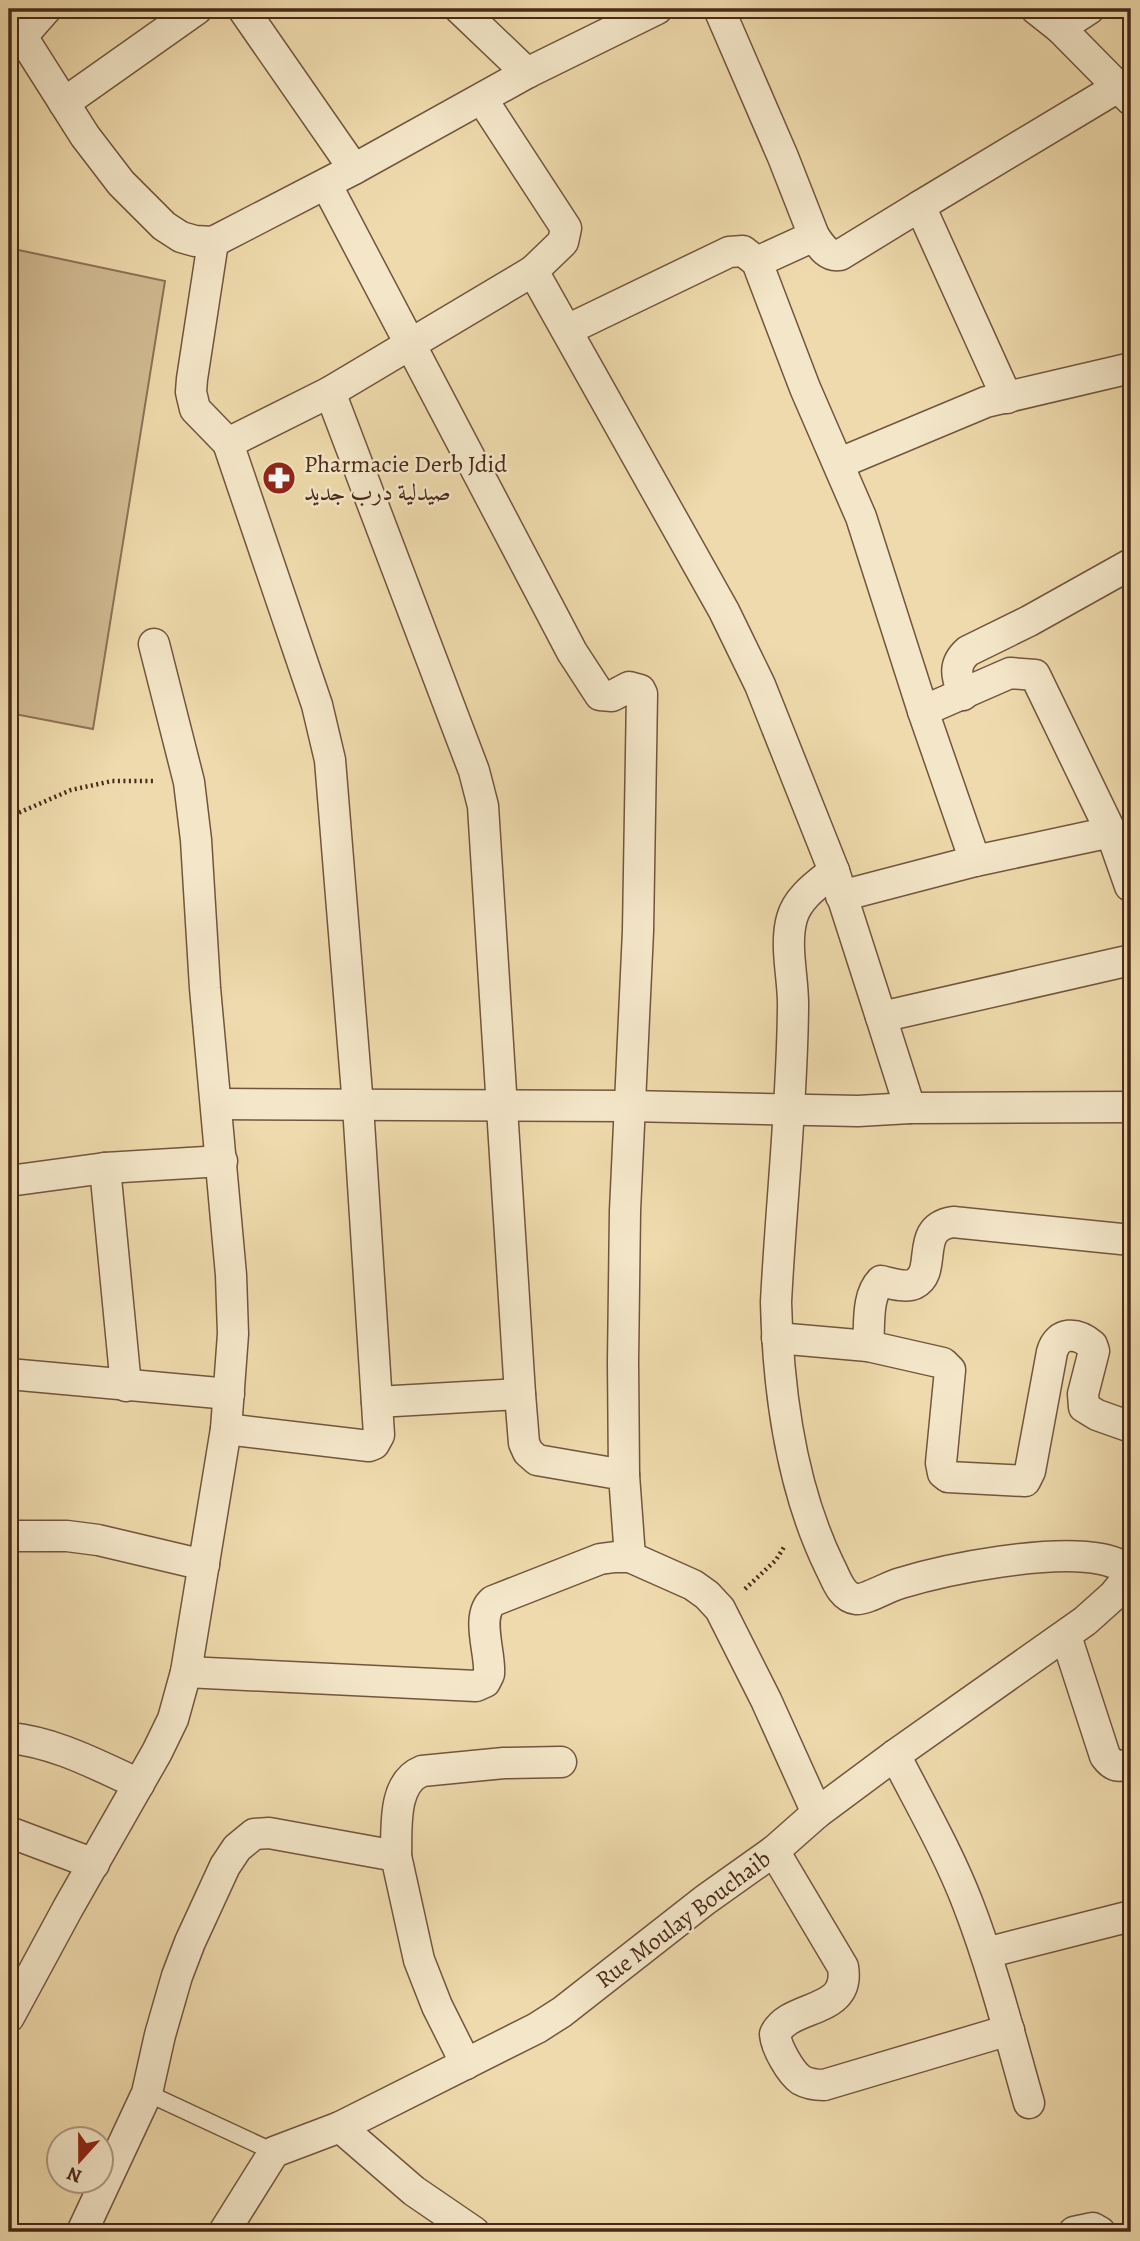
<svg xmlns="http://www.w3.org/2000/svg" width="1140" height="2241" font-family="Alegreya,Amiri,serif">
	<style>
		.green { fill: #d2bc93; stroke: #8e7256; stroke-width: 2 }
		.lines { fill: none; stroke-linecap: round; stroke-linejoin: round }
		.lane-casing { stroke: #72553e; stroke-width: 19 }
		.street-casing { stroke: #72553e; stroke-width: 33 }
		.path { stroke: #492919; stroke-width: 4.5; stroke-dasharray: 2 3.5; stroke-linecap: butt }
		.lane { stroke: #f4e7c9; stroke-width: 16 }
		.street { stroke: #f4e7c9; stroke-width: 30 }
		.labels { text-anchor: middle; dominant-baseline: central; stroke-width: 5; stroke-linejoin: round; paint-order: stroke }
		.poi-label { font-size: 24px; fill: #492919; stroke: #f4e7c9; text-anchor: start }
		.street-label { font-size: 24px; fill: #492919; stroke: #f4e7c9 }
	</style>
	<rect width="100%" height="100%" fill="#eedaac"/>
	<filter id="stains"><feTurbulence type="fractalNoise" baseFrequency=".00286" numOctaves="4"/><feColorMatrix values="0 0 0 0 .2 0 0 0 0 .09 0 0 0 0 .02 0 0 0 .5 -.17"/></filter>
	<radialGradient id="worn" r=".72"><stop offset=".6" stop-color="#630" stop-opacity="0"/><stop offset="1" stop-color="#630" stop-opacity=".3"/></radialGradient>
	<polygon class="green" points="9,248 165,281 93,729 9,713"/>
	<g class="lines">
		<defs>
			<polyline id="lane" points="147,2093 274,2152"/>
			<g id="street">
				<polyline points="243,9 354,169"/>
				<polyline points="460,9 527,73"/>
				<polyline points="719,9 783,157 814,236 757,262"/>
				<polyline points="1036,9 1060,28 1131,100"/>
				<polyline points="9,16 85,136 121,183 164,226 181,237 195,241 213,242 354,169 527,73 657,9"/>
				<polyline points="1060,28 1089,9"/>
				<polyline points="23,35 46,9"/>
				<polyline points="482,99 566,228 563,242 533,271 724,611 760,685 834,871 881,1017"/>
				<polyline points="64,103 197,9"/>
				<polyline points="326,184 572,652 600,695 612,696 629,687 640,690 642,694 638,931 625,1211 623,1362 624,1475"/>
				<path d="M 814,236 C 821,246 827,257 840,255 L 920,206"/>
				<polyline points="213,242 192,379 191,392 195,409 228,443 317,705 330,760 358,1106 379,1435 374,1444 369,1446 226,1429"/>
				<polyline points="567,330 729,252 743,251 757,262 805,388 861,517 923,711 975,861"/>
				<polyline points="330,392 474,771 483,806 520,1394"/>
				<polyline points="1007,398 920,206 1118,87"/>
				<polyline points="228,443 330,392 533,271"/>
				<polyline points="840,463 986,402 1131,368"/>
				<path d="M 963,695 C 957,677 952,665 968,651 L 1029,621 L 1131,564"/>
				<polyline points="923,711 1010,673 1035,675 1111,832"/>
				<path d="M 834,871 C 818,884 798,897 792,918 C 784,946 794,980 793,1008 C 792,1107 781,1204 776,1302 C 778,1391 791,1487 830,1567 C 836,1578 841,1597 856,1599 C 866,1600 889,1586 901,1583 C 950,1568 1051,1549 1101,1559 C 1112,1561 1121,1565 1131,1569"/>
				<polyline points="841,896 975,861 1111,832 1130,886"/>
				<polyline points="217,1104 629,1106 858,1111 910,1108 881,1017 1131,960"/>
				<polyline points="910,1108 1131,1107"/>
				<polyline points="105,1168 126,1386"/>
				<polyline points="9,1181 105,1168 222,1161"/>
				<path d="M 777,1338 L 868,1346 C 870,1327 866,1296 881,1281 C 890,1283 905,1288 914,1284 C 939,1272 913,1228 953,1222 L 1131,1240"/>
				<path d="M 868,1346 L 943,1363 L 950,1370 L 941,1463 L 943,1473 L 948,1477 L 1025,1481 L 1030,1471 L 1052,1352 C 1058,1331 1077,1332 1092,1345 L 1094,1351 L 1083,1394 L 1084,1407 L 1097,1415 L 1131,1427"/>
				<polyline points="9,1374 229,1394"/>
				<polyline points="377,1402 520,1394 524,1443 528,1452 537,1460 624,1475 630,1557"/>
				<polyline points="9,1536 67,1536 98,1540 204,1565"/>
				<path d="M 1066,1636 L 1105,1756 C 1113,1767 1119,1768 1131,1763"/>
				<path d="M 186,1672 L 476,1686 L 485,1682 L 489,1674 C 491,1653 475,1616 493,1601 L 600,1559 L 615,1557 L 630,1557 L 693,1585 L 707,1595 L 720,1609 L 766,1700 L 817,1813"/>
				<path d="M 9,1738 C 55,1742 97,1765 139,1784"/>
				<path d="M 895,1755 C 920,1804 948,1852 968,1904 C 993,1969 1010,2036 1029,2103"/>
				<polyline points="9,1832 94,1864"/>
				<path d="M 774,1851 L 843,1967 C 851,2015 790,2003 775,2034 C 776,2047 790,2072 801,2080 C 808,2084 815,2085 824,2085 L 1009,2030"/>
				<path d="M 396,1856 C 397,1829 392,1783 422,1771 L 504,1763 L 561,1762"/>
				<polyline points="986,1953 1131,1916"/>
				<polyline points="9,2017 68,1908 157,1752 173,1719 186,1672 226,1429 233,1334 231,1275 205,988 196,840 189,782 154,644"/>
				<polyline points="340,2127 414,2191 474,2232"/>
				<polyline points="82,2232 147,2093 160,2035 177,1976 190,1942 225,1866 237,1848 254,1834 269,1833 396,1856 419,1960 437,2006 466,2064"/>
				<polyline points="224,2232 274,2152 340,2127 537,2028 562,2012 705,1900 774,1851 817,1813 895,1755 1085,1621 1114,1595 1131,1574"/>
				<polyline points="1074,2232 1093,2228 1100,2232"/>
			</g>
		</defs>
		<use href="#lane" class="lane-casing"/>
		<use href="#street" class="street-casing"/>
		<g class="path">
			<polyline points="9,817 71,790 112,781 153,781"/>
			<polyline points="9,959 12,968"/>
			<polyline points="745,1589 776,1560 784,1547"/>
		</g>
		<use href="#lane" class="lane"/>
		<use href="#street" class="street"/>
	</g>
	<defs>
		<symbol id="pharmacy-disc" viewBox="-11 -11 22 22"><circle r="9.5" fill="#8f2418" stroke="#f4e7c9"/><path d="M-2-6h4v4h4v4h-4v4h-4v-4h-4v-4h4Z" fill="#fff"/></symbol>
	</defs>
	<g fill-rule="evenodd">
		<use href="#pharmacy-disc" x="260" y="459" width="38" height="38"/>
	</g>
	<g class="labels">
		<g class="poi-label">
			<text x="304" y="464">Pharmacie Derb Jdid<tspan x="304" dy="28">صيدلية درب جديد</tspan></text>
		</g>
		<g class="street-label">
			<text transform="translate(683 1919) rotate(-37)">Rue Moulay Bouchaib</text>
		</g>
	</g>
	<rect width="1140" height="2241" fill="none" stroke="#eedaac" stroke-width="35"/>
	<rect x="10" y="10" width="1119" height="2220" fill="none" stroke="#492919" stroke-width="3.5"/>
	<rect x="18" y="18" width="1105" height="2206" fill="none" stroke="#492919" stroke-width="2"/>
	<g transform="translate(80 2160) rotate(201)"><circle r="33" fill="#f4e7c9" stroke="#b09b83" stroke-width="2"/>
	<path d="M0-5L12 26L0 18L-12 26Z" fill="#8f2418"/>
	<text y="-10" font-size="19" font-weight="bold" text-anchor="middle" fill="#492919">N</text>
	</g>
	<rect width="100%" height="100%" filter="url(#stains)"/>
	<rect width="100%" height="100%" fill="url(#worn)"/>
</svg>
